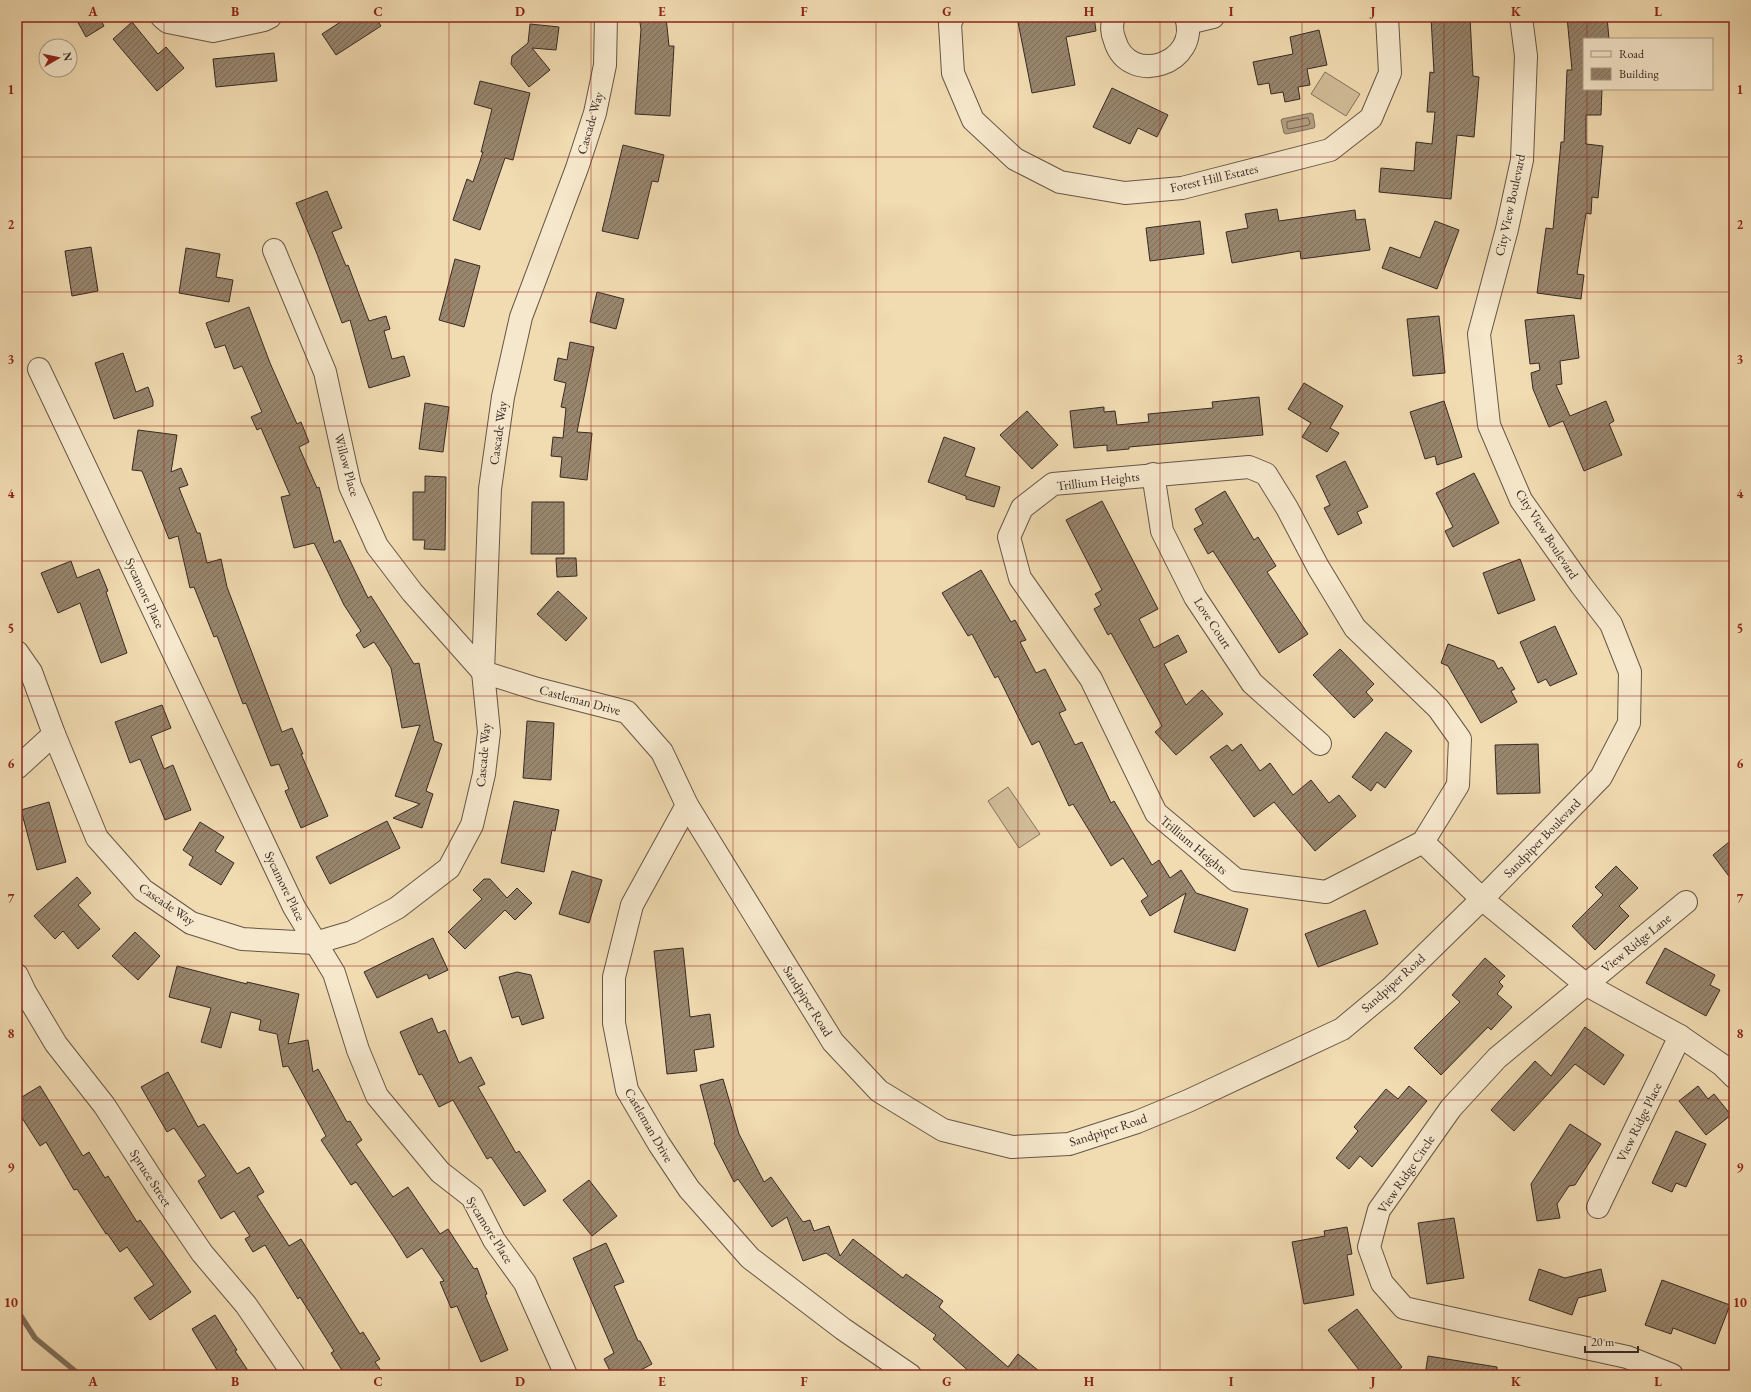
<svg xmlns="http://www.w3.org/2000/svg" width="1751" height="1392" font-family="'EB Garamond',serif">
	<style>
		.pitch { fill: #d1bd99; stroke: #84745f }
		.water { fill: #b29f81; stroke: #81705c }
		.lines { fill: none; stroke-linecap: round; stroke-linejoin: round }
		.shore { stroke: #746453; stroke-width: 1 }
		.stream { stroke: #81705c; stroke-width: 5.5 }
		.building { fill: url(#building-hatch); stroke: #372a25 }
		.minor-casing { stroke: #665648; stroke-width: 24 }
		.minor { stroke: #f6e8cc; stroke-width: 22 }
		.grid { fill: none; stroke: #8f2418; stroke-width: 1; stroke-opacity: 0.55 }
		.labels { text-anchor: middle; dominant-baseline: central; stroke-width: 3; stroke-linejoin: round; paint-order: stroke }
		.street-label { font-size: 13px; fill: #372a25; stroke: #f6e8cc }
		.neatline { fill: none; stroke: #8f2418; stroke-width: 1.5 }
		.grid-label { font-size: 13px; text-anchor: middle; font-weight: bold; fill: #8f2418 }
	</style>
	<defs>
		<pattern id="building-hatch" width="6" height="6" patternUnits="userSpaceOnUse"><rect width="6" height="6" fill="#98866e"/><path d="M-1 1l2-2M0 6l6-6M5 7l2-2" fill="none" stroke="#7d6e5a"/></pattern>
	</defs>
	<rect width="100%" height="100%" fill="#f1dbb1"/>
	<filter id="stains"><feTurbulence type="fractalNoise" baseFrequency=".005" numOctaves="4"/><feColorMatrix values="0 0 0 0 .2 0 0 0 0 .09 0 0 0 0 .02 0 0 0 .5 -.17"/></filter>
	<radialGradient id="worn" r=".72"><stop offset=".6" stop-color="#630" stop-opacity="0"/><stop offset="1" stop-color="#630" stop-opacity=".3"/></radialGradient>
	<g class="pitch">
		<polygon points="1325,72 1360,94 1346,116 1311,94"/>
		<polygon points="1008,787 1040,834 1019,848 988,801"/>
	</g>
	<polygon class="water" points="1311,113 1313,114 1315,126 1314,128 1286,134 1284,133 1281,120 1282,119"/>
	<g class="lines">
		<polygon class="shore" points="1308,118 1310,123 1309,125 1289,129 1287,128 1287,122"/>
		<polyline class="stream" points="17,1310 35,1338 80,1375"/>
	</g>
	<g class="building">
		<polygon points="75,17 99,17 104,26 86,37"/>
		<polygon points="348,17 375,17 381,26 336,55 322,34"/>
		<polygon points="639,17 666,17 669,46 674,46 670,116 635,114 641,29"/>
		<polygon points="1017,17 1094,17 1096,31 1066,37 1075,85 1032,93"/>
		<polygon points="1431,17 1470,17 1473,76 1479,77 1474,137 1457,135 1451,199 1379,192 1381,168 1414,171 1416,142 1432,144 1435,112 1427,112 1430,72 1434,73"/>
		<polygon points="1567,17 1607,17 1609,39 1584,39 1584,89 1602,89 1601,115 1586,115 1586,144 1603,146 1598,198 1592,197 1591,214 1586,213 1577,274 1584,275 1581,299 1537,293 1546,228 1553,229 1561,142 1564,142 1567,70 1572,70"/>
		<polygon points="132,22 158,54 166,47 184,68 157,91 113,39"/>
		<polygon points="530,24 559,27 556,50 532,48 550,70 529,87 511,64 512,56 528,43"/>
		<polygon points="1319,30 1327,65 1307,69 1310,85 1298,87 1300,99 1285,102 1283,92 1271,94 1269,83 1258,85 1253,62 1293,54 1290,37"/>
		<polygon points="274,53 277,81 216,87 213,59"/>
		<polygon points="480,81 530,93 513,160 505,158 480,230 453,220 467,179 473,182 483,152 481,152 492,109 474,104"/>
		<polygon points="1112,88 1168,115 1157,137 1138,128 1130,144 1093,127"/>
		<polygon points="623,145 664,155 658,182 652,181 638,239 602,231"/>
		<polygon points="327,191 342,228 332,232 346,266 348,265 369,321 386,316 390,329 384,331 392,359 404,356 410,376 369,388 350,320 342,323 317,254 296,203"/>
		<polygon points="1277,209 1279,221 1355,210 1356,220 1365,219 1370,250 1301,259 1300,251 1232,263 1226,232 1248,228 1245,214"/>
		<polygon points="1200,221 1204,254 1150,261 1146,228"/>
		<polygon points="1435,221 1459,230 1437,289 1382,268 1390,247 1420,258"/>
		<polygon points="91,247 98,291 72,296 65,251"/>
		<polygon points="186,248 220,254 216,277 233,280 229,302 179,293"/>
		<polygon points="455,259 480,266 464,327 439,320"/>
		<polygon points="597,292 624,299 616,329 590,322"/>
		<polygon points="249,307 270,363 297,424 301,422 309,442 299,447 317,488 319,487 334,543 340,540 368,598 371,596 414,664 419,663 434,741 442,744 426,791 433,794 422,828 393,818 420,804 395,796 420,725 402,728 391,668 374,642 364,648 356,635 361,631 344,605 314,543 294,548 281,497 290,495 261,428 257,430 251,417 262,412 242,366 234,369 225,345 215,348 206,323"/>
		<polygon points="1574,315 1579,358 1560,361 1562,384 1556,385 1570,416 1606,401 1614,421 1609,424 1622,455 1584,471 1563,421 1549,427 1533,389 1531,373 1540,370 1539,363 1530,364 1525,320"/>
		<polygon points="1439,316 1445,373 1413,376 1407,319"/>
		<polygon points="570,342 594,347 577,432 592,433 587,480 560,477 562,457 551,456 553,437 563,438 566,408 561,407 566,383 554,380 558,358 567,360"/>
		<polygon points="123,353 136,392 148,387 153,401 153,406 114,419 95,363"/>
		<polygon points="1304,383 1343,406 1330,428 1339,433 1327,452 1302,437 1311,423 1288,409"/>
		<polygon points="1259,397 1263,435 1129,447 1129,449 1107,451 1107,445 1074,448 1070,411 1104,407 1104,412 1115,411 1117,425 1149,422 1148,414 1213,408 1212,402"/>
		<polygon points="1444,401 1462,457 1437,465 1435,456 1425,459 1410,412"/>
		<polygon points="425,403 449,407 443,452 419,449"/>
		<polygon points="1027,411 1058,445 1032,469 1000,435"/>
		<polygon points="138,430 177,435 171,472 181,468 188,485 179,488 197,533 200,533 207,563 221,559 227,587 282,732 292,728 303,754 301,754 328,816 301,828 285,791 289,789 279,764 271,766 246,703 243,704 217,636 214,637 194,587 190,588 178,536 169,539 142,471 132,470"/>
		<polygon points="944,437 975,448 965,476 1000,487 994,507 966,499 966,496 928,482"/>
		<polygon points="1345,461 1368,507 1357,512 1362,523 1338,535 1324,508 1330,505 1316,476"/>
		<polygon points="1474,473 1499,523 1453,547 1445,531 1453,527 1436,493"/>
		<polygon points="425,476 446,477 445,550 424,549 425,540 413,540 413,492 425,492"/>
		<polygon points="1225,491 1254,540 1258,537 1276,566 1267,572 1308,634 1279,653 1213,551 1208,554 1194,529 1203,524 1195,509"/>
		<polygon points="1102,501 1158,609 1139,619 1154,648 1178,635 1187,652 1164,664 1186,705 1202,690 1223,714 1176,755 1155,732 1162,726 1111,633 1108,635 1094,609 1101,605 1095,594 1102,590 1066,520"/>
		<polygon points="532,502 564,502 564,554 531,554"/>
		<polygon points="556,558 576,558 577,576 557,577"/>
		<polygon points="1520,559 1535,600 1498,614 1483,573"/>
		<polygon points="71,561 77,578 99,569 108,591 106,592 127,653 101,663 80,603 58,613 41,573"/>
		<polygon points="981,570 1011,622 1015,620 1026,640 1020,642 1036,673 1045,669 1066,710 1059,713 1075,745 1082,742 1111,803 1114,801 1152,865 1159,860 1170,878 1181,870 1196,893 1248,909 1235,951 1174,932 1186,893 1150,916 1141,901 1148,896 1123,858 1111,866 1073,804 1069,806 1039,741 1032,745 998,676 995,678 972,634 968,636 942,593"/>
		<polygon points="558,591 587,618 566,641 537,614"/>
		<polygon points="1555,626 1577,674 1550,686 1546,679 1538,683 1520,642"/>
		<polygon points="1448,644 1494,661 1498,669 1502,667 1515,689 1511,691 1517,702 1481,723 1448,666 1441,663"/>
		<polygon points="1340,649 1374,684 1366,692 1373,700 1354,718 1313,675"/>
		<polygon points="162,705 171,728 151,736 164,769 173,765 191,810 165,820 140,759 130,763 115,722"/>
		<polygon points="527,721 554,723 551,780 523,778"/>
		<polygon points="1386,732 1412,751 1385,788 1377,782 1371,791 1352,777"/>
		<polygon points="1241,744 1260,771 1270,763 1293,795 1311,780 1329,803 1339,795 1356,816 1315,851 1274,802 1254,817 1210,757 1227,745 1232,751"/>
		<polygon points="1538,744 1540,793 1497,794 1495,745"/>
		<polygon points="514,801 559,810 555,831 552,830 544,872 501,863"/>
		<polygon points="49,802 66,862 37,870 21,810"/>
		<polygon points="387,821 400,848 330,884 316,857"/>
		<polygon points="200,822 224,837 215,851 234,863 221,885 189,865 193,857 183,850"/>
		<polygon points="1734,838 1734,883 1713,855"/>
		<polygon points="1616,866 1638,888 1619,906 1629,916 1595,950 1572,926 1603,895 1595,887"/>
		<polygon points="572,871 602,880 589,923 559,914"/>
		<polygon points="77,877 91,893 78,905 100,929 78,949 63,931 55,939 34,916"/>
		<polygon points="484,879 490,879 507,898 517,888 532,903 515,920 505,910 465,949 448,932 482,899 473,890"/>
		<polygon points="1365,910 1378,944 1318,967 1305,934"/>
		<polygon points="135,932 160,956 138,980 112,956"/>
		<polygon points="433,938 448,970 429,979 427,974 377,998 364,972"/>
		<polygon points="683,948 690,1017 710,1014 714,1047 694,1050 697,1071 667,1074 654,951"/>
		<polygon points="1665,948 1715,975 1710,985 1720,990 1706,1016 1646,983"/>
		<polygon points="1485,958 1505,976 1499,982 1503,986 1497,994 1512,1007 1491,1030 1488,1027 1441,1075 1414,1048 1460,1002 1452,995"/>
		<polygon points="177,966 247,984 247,982 299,994 288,1044 308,1040 313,1072 318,1069 347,1122 350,1121 362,1140 356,1144 393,1197 408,1187 440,1234 448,1229 474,1269 477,1268 487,1294 485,1295 508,1350 481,1362 457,1306 451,1308 440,1282 444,1281 422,1248 407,1258 394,1237 356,1182 351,1185 321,1140 326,1136 288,1066 283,1067 277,1034 259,1030 261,1020 231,1012 221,1048 201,1042 211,1008 169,997"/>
		<polygon points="517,972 531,975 544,1018 522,1025 519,1016 512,1018 499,977"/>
		<polygon points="432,1018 438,1033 445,1030 459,1063 471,1057 485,1084 478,1087 516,1153 519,1151 546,1191 524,1206 491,1157 487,1159 453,1100 439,1107 422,1074 419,1075 400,1032"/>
		<polygon points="1585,1027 1624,1055 1604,1085 1575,1064 1514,1131 1491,1110 1535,1061 1551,1076"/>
		<polygon points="168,1072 198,1127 204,1124 237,1174 249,1167 264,1192 257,1196 289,1246 301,1239 360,1334 363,1332 380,1359 375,1362 384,1375 345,1375 331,1353 334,1351 300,1297 298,1299 265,1245 253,1252 245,1239 250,1236 234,1211 221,1219 198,1181 206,1176 174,1128 167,1132 141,1087"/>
		<polygon points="723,1079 739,1134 764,1182 771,1177 803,1222 810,1220 814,1231 829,1226 840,1256 853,1239 903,1278 906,1274 943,1301 939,1307 1008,1367 1018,1354 1044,1375 973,1375 933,1339 936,1335 826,1253 803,1261 787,1217 772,1227 738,1179 734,1182 714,1143 715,1142 700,1085"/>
		<polygon points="40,1086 83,1156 89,1152 105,1178 108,1176 137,1222 140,1220 191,1292 150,1320 134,1298 154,1285 127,1247 120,1252 107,1233 106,1234 77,1189 74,1190 46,1142 40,1146 17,1110 17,1100"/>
		<polygon points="1409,1086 1427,1101 1372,1167 1360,1156 1349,1169 1336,1158 1358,1131 1354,1127 1386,1089 1398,1099"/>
		<polygon points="1698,1086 1708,1099 1714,1094 1731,1115 1706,1135 1679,1101"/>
		<polygon points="1570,1124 1601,1144 1575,1185 1569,1186 1557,1204 1560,1218 1537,1221 1531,1184"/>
		<polygon points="1676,1131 1706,1144 1686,1187 1676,1183 1672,1192 1652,1183"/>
		<polygon points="589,1180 617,1216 592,1236 563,1200"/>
		<polygon points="1454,1218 1464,1278 1427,1284 1418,1223"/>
		<polygon points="1347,1227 1352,1254 1347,1255 1354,1295 1304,1304 1292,1242 1325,1236 1324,1231"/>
		<polygon points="606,1243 624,1282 614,1286 638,1341 640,1341 652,1364 639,1371 641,1375 612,1375 604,1359 614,1353 573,1258"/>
		<polygon points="1539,1269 1565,1278 1601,1269 1606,1291 1578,1298 1572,1315 1529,1300"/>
		<polygon points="1662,1280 1730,1305 1715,1344 1673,1328 1671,1334 1645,1325"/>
		<polygon points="1357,1309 1402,1367 1392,1375 1363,1375 1328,1330"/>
		<polygon points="215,1315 237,1350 235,1351 251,1375 220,1375 192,1329"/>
		<polygon points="1428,1356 1497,1367 1497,1375 1425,1375"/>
	</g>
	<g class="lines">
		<defs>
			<g id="minor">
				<polyline points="162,17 168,22 213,31 264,20 270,17"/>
				<polyline points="953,17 950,24 953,73 973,120 1015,159 1060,182 1125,193 1182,188 1330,150 1371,118 1390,73 1387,17"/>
				<path d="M 1114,17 C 1111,25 1112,34 1115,41 C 1129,87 1201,64 1186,17"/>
				<polyline points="1188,23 1213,17"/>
				<polyline points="274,250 325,372 350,486 377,546 412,592 483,672 537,689 627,712 662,752 687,805 632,905 614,977 614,1023 627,1090 659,1144 689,1189 750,1258 843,1329 910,1375"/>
				<polyline points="39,369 294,907 334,973 358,1050 377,1096 440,1172 472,1197 494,1240 525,1283 566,1375"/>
				<polyline points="1153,474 1162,531 1195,597 1252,683 1320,744"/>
				<polyline points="17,652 31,672 54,734 97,838 143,890 191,923 242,939 315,943 352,932 397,908 449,868 472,825 484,774 489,732 483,672 490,489 503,397 521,317 577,168 595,113 605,65 606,17"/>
				<polyline points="17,768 54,734"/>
				<polyline points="687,805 833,1042 879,1091 943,1130 1012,1147 1069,1144 1137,1122 1188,1101 1342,1029 1390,989 1482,899 1601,777 1629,723 1630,672 1611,624 1581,585 1521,500 1489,425 1479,334 1507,229 1522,160 1526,56 1521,17"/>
				<polyline points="1423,842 1326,892 1236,880 1156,813 1091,679 1020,578 1009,537 1022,508 1053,484 1249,467 1266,474 1287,508 1318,567 1355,628 1438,708 1460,739 1458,785 1423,842 1482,899 1585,984 1680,1036 1722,1065 1734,1077"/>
				<polyline points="17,975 25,992 56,1044 104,1105 157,1187 202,1253 246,1305 294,1375"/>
				<polyline points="1598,1207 1680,1036"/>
				<polyline points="1672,1375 1627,1357 1404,1308 1382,1283 1369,1247 1379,1210 1401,1179 1451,1108 1497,1058 1686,902"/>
			</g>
		</defs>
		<use href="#minor" class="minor-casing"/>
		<use href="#minor" class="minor"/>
	</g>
	<path class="grid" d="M 164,17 L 164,1375M 306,17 L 306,1375M 449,17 L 449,1375M 591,17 L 591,1375M 733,17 L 733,1375M 876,17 L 876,1375M 1018,17 L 1018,1375M 1160,17 L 1160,1375M 1302,17 L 1302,1375M 1444,17 L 1444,1375M 1587,17 L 1587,39M 1587,89 L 1587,1375M 17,157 L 1734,157M 17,292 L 1734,292M 17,426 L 1734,426M 17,561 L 1734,561M 17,696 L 1734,696M 17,831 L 1734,831M 17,966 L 1734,966M 17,1100 L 1734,1100M 17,1235 L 1734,1235"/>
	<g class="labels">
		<g class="street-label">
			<text transform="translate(590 123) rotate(-74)">Cascade Way</text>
			<text transform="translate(1214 178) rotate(-13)">Forest Hill Estates</text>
			<text transform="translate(1510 205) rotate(-78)">City View Boulevard</text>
			<text transform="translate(498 433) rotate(-82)">Cascade Way</text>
			<text transform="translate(347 465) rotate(75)">Willow Place</text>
			<text transform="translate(1098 481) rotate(-7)">Trillium Heights</text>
			<text transform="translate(1547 534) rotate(57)">City View Boulevard</text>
			<text transform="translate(145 593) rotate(65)">Sycamore Place</text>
			<text transform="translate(1213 623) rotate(57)">Love Court</text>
			<text transform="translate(580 700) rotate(15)">Castleman Drive</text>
			<text transform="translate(483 755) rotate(-85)">Cascade Way</text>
			<text transform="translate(1542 838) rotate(-46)">Sandpiper Boulevard</text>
			<text transform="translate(1194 845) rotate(40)">Trillium Heights</text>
			<text transform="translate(285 886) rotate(64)">Sycamore Place</text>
			<text transform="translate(167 904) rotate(34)">Cascade Way</text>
			<text transform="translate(1636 943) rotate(-39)">View Ridge Lane</text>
			<text transform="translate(1393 983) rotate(-42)">Sandpiper Road</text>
			<text transform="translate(808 1001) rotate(58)">Sandpiper Road</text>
			<text transform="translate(1639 1122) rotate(-64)">View Ridge Place</text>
			<text transform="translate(649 1125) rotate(60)">Castleman Drive</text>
			<text transform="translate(1108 1130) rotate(-18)">Sandpiper Road</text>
			<text transform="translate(1406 1174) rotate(-56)">View Ridge Circle</text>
			<text transform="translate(151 1178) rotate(57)">Spruce Street</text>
			<text transform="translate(490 1230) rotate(58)">Sycamore Place</text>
		</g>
	</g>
	<rect width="1751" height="1392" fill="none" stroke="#f1dbb1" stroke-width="44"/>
	<rect x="1583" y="38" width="130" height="52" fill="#f6e8cc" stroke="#aa9c89"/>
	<rect x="1591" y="51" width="20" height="6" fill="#f6e8cc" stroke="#aa9c89"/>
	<text x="1619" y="58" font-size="12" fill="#372a25">Road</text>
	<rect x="1591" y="68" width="20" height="12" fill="url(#building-hatch)" stroke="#aa9c89"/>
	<text x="1619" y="78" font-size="12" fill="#372a25">Building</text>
	<g transform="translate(58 58) rotate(81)"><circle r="19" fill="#f6e8cc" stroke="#aa9c89"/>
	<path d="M0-3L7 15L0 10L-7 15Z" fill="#8f2418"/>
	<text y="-6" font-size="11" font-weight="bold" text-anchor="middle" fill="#372a25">N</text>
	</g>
	<path d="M1585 1346v6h53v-6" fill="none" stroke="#372a25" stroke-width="2"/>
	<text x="1591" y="1346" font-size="12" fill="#372a25" stroke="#f6e8cc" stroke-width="3" paint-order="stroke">20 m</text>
	<rect x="22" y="22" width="1707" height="1348" class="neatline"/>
	<g class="grid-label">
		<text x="93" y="16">A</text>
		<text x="235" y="16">B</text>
		<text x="378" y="16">C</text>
		<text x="520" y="16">D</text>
		<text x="662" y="16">E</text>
		<text x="804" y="16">F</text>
		<text x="947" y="16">G</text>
		<text x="1089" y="16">H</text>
		<text x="1231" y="16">I</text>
		<text x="1373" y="16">J</text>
		<text x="1516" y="16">K</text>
		<text x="1658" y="16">L</text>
		<text x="11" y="94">1</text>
		<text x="1740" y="94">1</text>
		<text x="11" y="229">2</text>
		<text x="1740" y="229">2</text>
		<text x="11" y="364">3</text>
		<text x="1740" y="364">3</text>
		<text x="11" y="498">4</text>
		<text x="1740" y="498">4</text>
		<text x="11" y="633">5</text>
		<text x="1740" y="633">5</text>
		<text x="11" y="768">6</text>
		<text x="1740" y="768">6</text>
		<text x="11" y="903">7</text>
		<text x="1740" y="903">7</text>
		<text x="11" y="1038">8</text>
		<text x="1740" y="1038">8</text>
		<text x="11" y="1172">9</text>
		<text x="1740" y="1172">9</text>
		<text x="11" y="1307">10</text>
		<text x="1740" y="1307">10</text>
		<text x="93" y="1386">A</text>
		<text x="235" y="1386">B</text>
		<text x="378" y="1386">C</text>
		<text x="520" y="1386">D</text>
		<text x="662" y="1386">E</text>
		<text x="804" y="1386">F</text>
		<text x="947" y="1386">G</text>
		<text x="1089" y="1386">H</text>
		<text x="1231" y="1386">I</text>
		<text x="1373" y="1386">J</text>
		<text x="1516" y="1386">K</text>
		<text x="1658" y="1386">L</text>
	</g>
	<rect width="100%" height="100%" filter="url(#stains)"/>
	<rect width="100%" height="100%" fill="url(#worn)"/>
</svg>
